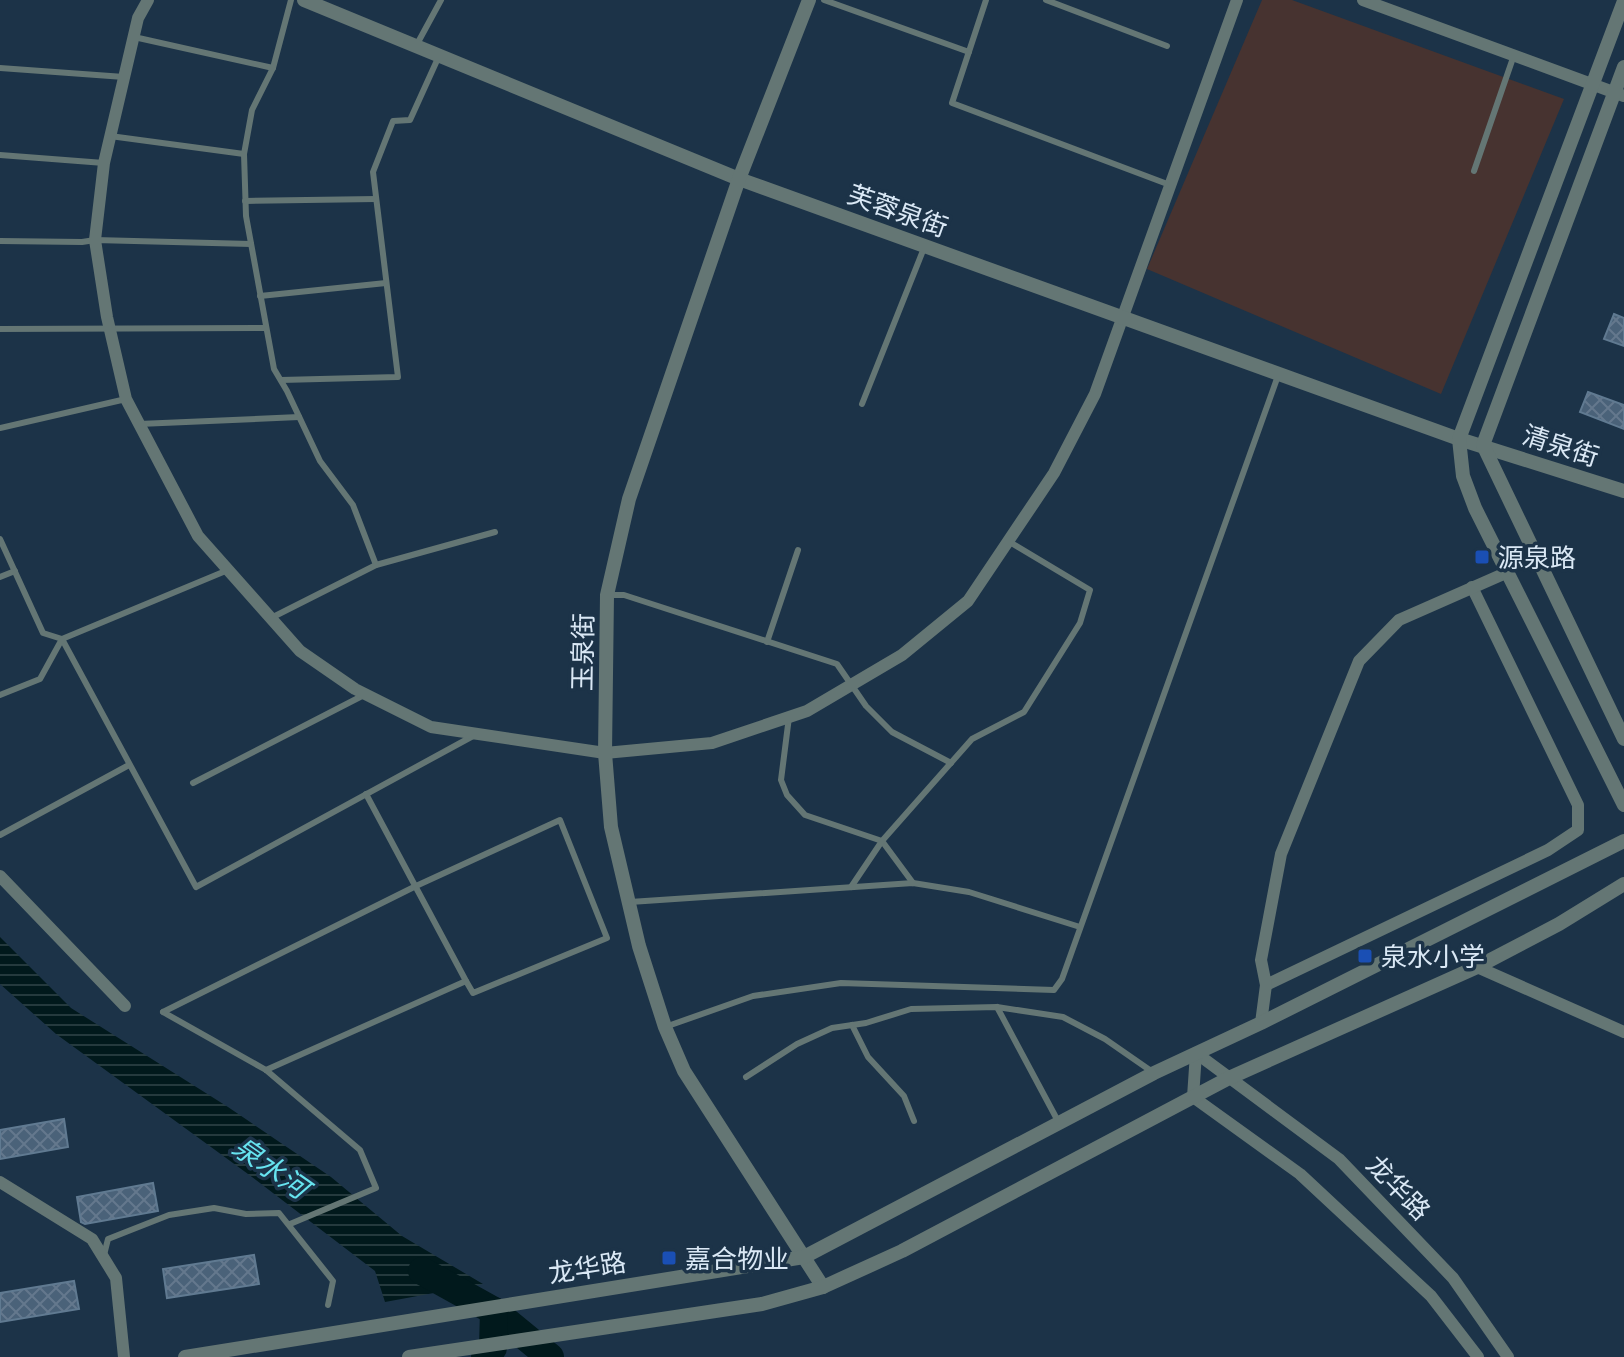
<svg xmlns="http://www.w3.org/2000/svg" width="1624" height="1357" font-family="'IBM Plex Sans','Noto Sans SC',sans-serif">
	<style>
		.commercial { fill: #473330 }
		.water { fill: url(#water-rules) }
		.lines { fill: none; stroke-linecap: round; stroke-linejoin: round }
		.river { stroke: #01191c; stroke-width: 28 }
		.building { fill: url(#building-cross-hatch); stroke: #607a91; stroke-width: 2 }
		.service { stroke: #647674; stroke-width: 6 }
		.minor { stroke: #647674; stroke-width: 12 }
		.tertiary { stroke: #647674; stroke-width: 14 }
		.transit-dot { fill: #1a4fb4; stroke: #1c3348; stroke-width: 3 }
		.labels { text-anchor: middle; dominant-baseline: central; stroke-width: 7; stroke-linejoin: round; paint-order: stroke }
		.street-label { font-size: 26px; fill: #dae8f5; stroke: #1c3348 }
		.poi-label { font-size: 26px; fill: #dae8f5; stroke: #1c3348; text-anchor: start }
		.water-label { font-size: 28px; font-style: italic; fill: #67e4f0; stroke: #1c3348 }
	</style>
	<defs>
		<pattern id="water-rules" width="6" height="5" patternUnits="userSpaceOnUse" patternTransform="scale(2)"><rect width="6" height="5" fill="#01191c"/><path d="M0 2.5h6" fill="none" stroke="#253a3e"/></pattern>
		<pattern id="building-cross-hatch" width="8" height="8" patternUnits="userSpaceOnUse" patternTransform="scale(2)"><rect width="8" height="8" fill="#4a6279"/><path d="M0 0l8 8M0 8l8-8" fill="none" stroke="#64788d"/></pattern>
	</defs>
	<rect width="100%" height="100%" fill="#1c3348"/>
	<polygon class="commercial" points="1262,0 1292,0 1564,99 1441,394 1147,269"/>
	<polygon class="water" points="0,937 71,1008 228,1107 331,1177 402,1236 483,1284 385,1302 375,1271 248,1174 56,1034 0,984"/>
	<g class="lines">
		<g class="river">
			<polyline points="422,1271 494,1311 550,1357"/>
			<polyline points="485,1357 493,1348 494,1311"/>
		</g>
	</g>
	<g class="building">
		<polygon points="1614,314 1624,318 1624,346 1604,339"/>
		<polygon points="1588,392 1624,405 1624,429 1580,412"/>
		<polygon points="64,1119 68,1147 0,1159 0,1130"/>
		<polygon points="153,1183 158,1211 85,1224 81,1222 77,1197"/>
		<polygon points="254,1255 259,1284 167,1298 163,1269"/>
		<polygon points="74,1281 79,1309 0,1322 0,1293"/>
	</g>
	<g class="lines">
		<g class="service">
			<polyline points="291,0 273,68 252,110 244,154 246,216 274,369 287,391 320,461 353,505 376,565"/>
			<polyline points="824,0 969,52"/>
			<polyline points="986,0 952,103 1170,185"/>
			<polyline points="1046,0 1167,46"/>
			<polyline points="134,37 273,68"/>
			<polyline points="416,46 441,0"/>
			<polyline points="0,68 124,77"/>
			<polyline points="110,136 244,154"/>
			<polyline points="0,155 104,163"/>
			<polyline points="1474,171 1514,55"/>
			<polyline points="245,201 376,199"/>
			<polyline points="0,241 82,242 95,240 251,244"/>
			<polyline points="260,296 386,283"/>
			<polyline points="0,329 266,328"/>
			<polyline points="281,380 398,377 373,172 393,121 410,120 439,56"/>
			<polyline points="862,404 924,248"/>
			<polyline points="139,424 299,417"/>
			<polyline points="0,428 126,399"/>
			<polyline points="0,539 43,633 62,639 196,887 473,736"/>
			<polyline points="0,577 15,571"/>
			<polyline points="609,595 624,595 837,664 866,706 892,732 951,763"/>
			<polyline points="271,618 376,565 495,532"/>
			<polyline points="767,642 798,550"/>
			<polyline points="0,695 40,679 62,639 228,570"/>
			<polyline points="789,717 781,780 787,795 805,815 882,841 913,883"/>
			<polyline points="193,783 364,695"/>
			<polyline points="0,835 129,765"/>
			<polyline points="851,887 882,841 972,739 1024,712 1080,623 1090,590 1008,541"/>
			<polyline points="630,902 913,883 969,892 1080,927"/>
			<polyline points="997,1007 1059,1123"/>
			<polyline points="163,1012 416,886 560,820 607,938 473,993 466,981 366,794"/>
			<polyline points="163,1012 266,1070 360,1150 376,1188 290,1224"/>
			<polyline points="852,1025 868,1057 904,1096 914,1121"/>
			<polyline points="665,1027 753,996 841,983 1054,990 1062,979 1279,373"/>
			<polyline points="266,1070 466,981"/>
			<polyline points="746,1077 797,1044 832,1028 866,1023 911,1009 997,1007 1063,1017 1105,1039 1154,1073"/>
			<polyline points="104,1255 108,1239 169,1215 214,1208 246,1214 279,1213 333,1281 328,1305"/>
		</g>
		<g class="minor">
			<polyline points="148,0 138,18 104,163 95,240 107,317 126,399 198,536 300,651 355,689 431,727 605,753 712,743 807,711 902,655 968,601 1054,473 1095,394 1237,0"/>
			<polyline points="1363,0 1624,96"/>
			<polyline points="0,876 125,1006"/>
			<polyline points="1477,967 1624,1032"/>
			<polyline points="1266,985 1548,850 1578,830 1578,805 1472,587"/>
			<polyline points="1261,1023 1266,985 1261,960 1281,854 1359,661 1399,620 1508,572"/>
			<polyline points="1196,1053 1339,1159 1453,1278 1508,1357"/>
			<polyline points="1196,1053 1193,1097 1300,1174 1431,1296 1478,1357"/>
			<polyline points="0,1182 92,1239 116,1278 124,1357"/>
		</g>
		<g class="tertiary">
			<polyline points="304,0 739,179 1459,439 1624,491"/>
			<polyline points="809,0 739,179 629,499 607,595 605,753 611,827 639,946 665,1027 684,1071 823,1287"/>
			<polyline points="1624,1 1459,439 1463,476 1475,508 1624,805"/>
			<polyline points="1624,67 1483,445 1624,739"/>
			<polyline points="185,1357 804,1257 1154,1073 1261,1023 1624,841"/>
			<polyline points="409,1357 762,1304 823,1287 902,1251 1229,1078 1477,967 1559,924 1624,884"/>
		</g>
	</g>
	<g class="transit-dot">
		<rect x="1474" y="549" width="16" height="16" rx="4"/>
		<rect x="1357" y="948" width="16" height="16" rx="4"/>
		<rect x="661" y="1250" width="16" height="16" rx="4"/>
	</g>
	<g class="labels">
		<g class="street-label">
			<text transform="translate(898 210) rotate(20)">芙蓉泉街</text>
			<text transform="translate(1561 445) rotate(18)">清泉街</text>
			<text transform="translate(582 652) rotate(-89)">玉泉街</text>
			<text transform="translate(1399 1187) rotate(46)">龙华路</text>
			<text transform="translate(587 1267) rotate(-9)">龙华路</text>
		</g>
		<g class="poi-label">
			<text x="1498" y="557">源泉路</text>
			<text x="1381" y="956">泉水小学</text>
			<text x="685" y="1258">嘉合物业</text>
		</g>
		<g class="water-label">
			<text transform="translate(271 1167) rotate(35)">泉水河</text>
		</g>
	</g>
</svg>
